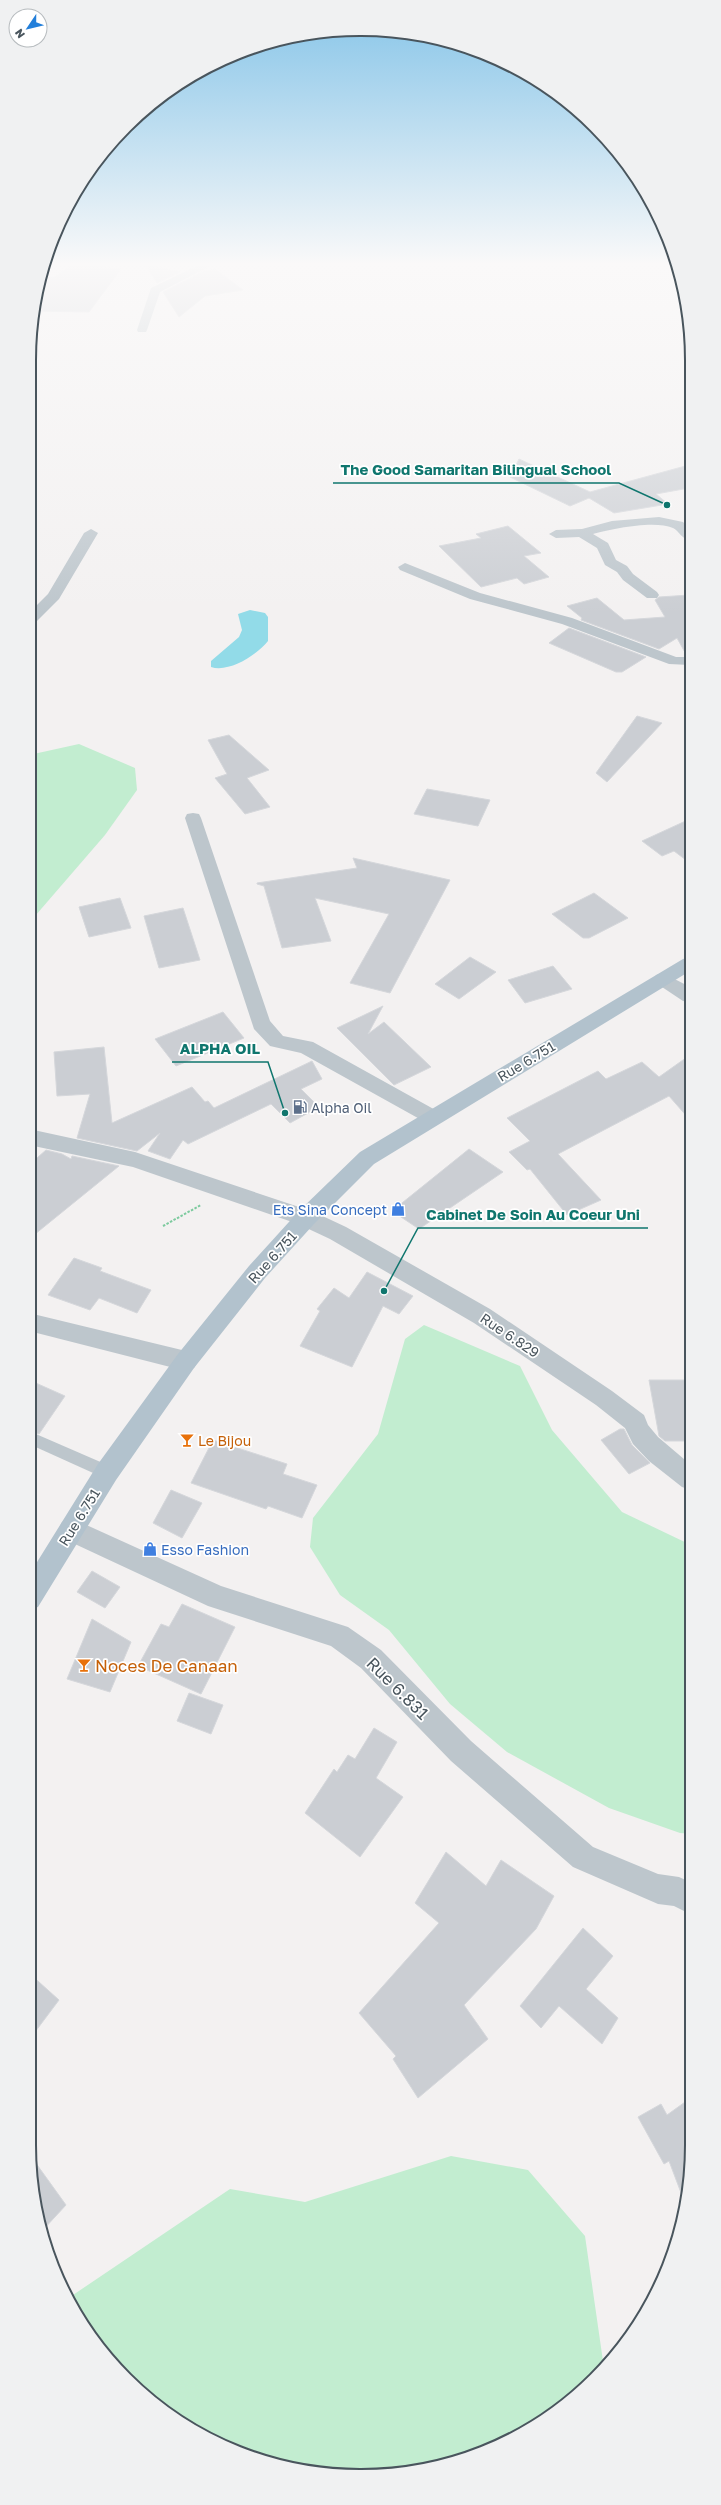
<svg xmlns="http://www.w3.org/2000/svg" width="721" height="2505" font-family="'Golos Text',sans-serif">
	<style>
		.green { fill: #c2edd0 }
		.water { fill: #92dbe8 }
		.building { fill: #cbced3; stroke: #d5d7db }
		.lines { fill: none; stroke-linecap: round; stroke-linejoin: round }
		.path { stroke: #7cca9e; stroke-width: 2; stroke-dasharray: 2.5 1.5; stroke-linecap: butt }
		.lane { fill: #bdc6cc; fill-rule: evenodd }
		.street { fill: #bdc6cc; fill-rule: evenodd }
		.primary { fill: #b2c2cd; fill-rule: evenodd }
		.labels { text-anchor: middle; dominant-baseline: central; stroke-width: 3.5; stroke-linejoin: round; paint-order: stroke }
		.street-label { font-size: 14px; fill: #49555d; stroke: #fff }
		.service-label { font-size: 14px; fill: #4e5e75; stroke: #fff; text-anchor: start }
		.shop-label { font-size: 14px; fill: #366cbe; stroke: #fff; text-anchor: end }
		.food-label { font-size: 14px; fill: #c56008; stroke: #fff; text-anchor: start }
		.near-food-label { font-size: 17px; fill: #c56008; stroke: #fff; text-anchor: start }
		.near-street-label { font-size: 17px; fill: #49555d; stroke: #fff }
		.rim { fill: none; stroke: #49555d; stroke-width: 2 }
		.leader { fill: none; stroke: #0f766e; stroke-width: 1.5 }
		.callout-dot { fill: #0f766e; stroke: #fff; stroke-width: 1.5 }
		.callout-label { font-size: 15px; text-anchor: middle; font-weight: bold; fill: #0f766e; stroke: #fff; stroke-width: 3.5; stroke-linejoin: round; paint-order: stroke }
	</style>
	<rect width="100%" height="100%" fill="#f3f1f1"/>
	<g class="green">
		<polygon points="79,744 135,768 137,790 105,835 29,923 29,755"/>
		<polygon points="424,1325 520,1366 552,1430 622,1512 691,1545 692,1834 680,1833 609,1808 507,1752 450,1704 389,1630 340,1595 310,1547 313,1518 378,1434 405,1339"/>
		<polygon points="451,2156 528,2170 585,2236 604,2368 562,2407 467,2458 404,2473 339,2475 274,2465 214,2442 159,2407 111,2363 70,2297 230,2189 305,2202"/>
	</g>
	<path class="water" d="M 250,610 L 265,613 L 268,617 L 268,641 C 257,655 229,673 211,667 L 211,661 L 239,637 L 242,630 L 238,614 Z"/>
	<g class="building">
		<polygon points="73,263 121,269 89,312 34,311 41,277 55,277"/>
		<polygon points="145,264 180,272 157,283"/>
		<polygon points="215,269 243,290 205,296 179,317 163,292 204,271"/>
		<polygon points="519,459 590,492 689,465 689,488 656,494 668,504 614,513 589,498 570,506 510,477"/>
		<polygon points="508,526 541,553 524,556 549,577 524,584 517,578 481,587 439,546 481,538 476,534"/>
		<polygon points="690,595 690,656 687,656 677,638 659,649 581,620 582,618 567,606 597,598 624,620 665,617 655,600 659,597"/>
		<polygon points="569,628 646,657 622,672 616,672 549,643"/>
		<polygon points="637,716 662,723 607,782 596,773"/>
		<polygon points="229,735 269,770 247,778 270,807 245,814 215,778 227,774 208,740"/>
		<polygon points="427,789 490,800 478,826 414,814"/>
		<polygon points="690,819 690,863 674,851 662,856 642,841"/>
		<polygon points="353,858 450,880 390,993 350,983 389,914 315,898 331,941 282,948 264,886 257,884 257,883 357,868"/>
		<polygon points="594,893 628,918 589,938 583,938 552,914"/>
		<polygon points="120,898 131,928 89,937 79,907"/>
		<polygon points="183,908 200,960 159,968 144,916"/>
		<polygon points="470,957 496,972 459,999 435,984"/>
		<polygon points="553,966 572,989 525,1003 508,980"/>
		<polygon points="383,1006 368,1034 384,1022 431,1067 394,1085 337,1028"/>
		<polygon points="223,1012 244,1038 176,1066 155,1039"/>
		<polygon points="104,1047 112,1123 192,1087 205,1102 208,1101 214,1108 312,1061 322,1079 301,1089 319,1107 290,1123 271,1104 188,1144 183,1140 170,1159 148,1151 160,1133 137,1151 77,1138 90,1094 57,1096 54,1052"/>
		<polygon points="690,1055 690,1120 669,1096 558,1154 601,1200 567,1215 530,1169 527,1170 509,1152 530,1141 507,1118 598,1071 606,1079 642,1062 659,1077"/>
		<polygon points="469,1149 503,1172 419,1229 392,1211"/>
		<polygon points="46,1150 62,1154 71,1159 72,1156 119,1166 29,1239 29,1165"/>
		<polygon points="74,1258 102,1268 100,1271 151,1290 137,1313 99,1298 90,1310 48,1295"/>
		<polygon points="367,1272 413,1296 399,1314 383,1306 352,1367 300,1346 320,1311 317,1309 334,1288 349,1298"/>
		<polygon points="29,1380 65,1396 39,1434 29,1430"/>
		<polygon points="649,1380 691,1380 691,1441 665,1441 659,1436"/>
		<polygon points="620,1429 624,1429 632,1445 650,1463 629,1474 601,1440"/>
		<polygon points="213,1440 287,1464 283,1474 317,1485 302,1518 268,1506 266,1509 191,1483"/>
		<polygon points="171,1490 202,1503 182,1538 153,1523"/>
		<polygon points="92,1571 120,1587 105,1608 77,1592"/>
		<polygon points="182,1604 235,1627 201,1694 138,1666 161,1624 169,1627"/>
		<polygon points="92,1619 131,1642 110,1692 67,1679"/>
		<polygon points="189,1693 223,1705 211,1734 177,1721"/>
		<polygon points="374,1728 397,1742 376,1778 403,1797 360,1857 305,1813 334,1769 337,1772 348,1755 355,1759"/>
		<polygon points="446,1852 486,1886 501,1860 554,1896 536,1929 464,2005 488,2039 418,2098 393,2059 396,2056 359,2013 439,1923 415,1903"/>
		<polygon points="583,1928 613,1956 586,1989 618,2018 602,2044 559,2006 541,2028 520,2006"/>
		<polygon points="29,1973 59,2000 29,2040"/>
		<polygon points="692,2097 692,2145 686,2206 669,2161 664,2164 638,2117 661,2104 667,2115"/>
		<polygon points="30,2155 66,2205 42,2231 35,2209"/>
	</g>
	<g class="lines">
		<polyline class="path" points="163,1226 201,1205"/>
		<polygon class="lane" points="29,1431 112,1467 114,1472 112,1477 107,1478 102,1477 29,1444"/>
		<g class="street">
			<polygon points="203,263 216,263 160,292 147,330 146,332 138,332 137,330 151,288"/>
			<path d="M 659,517 L 683,522 L 690,529 L 690,541 C 682,539 679,531 673,528 C 654,520 612,529 593,534 L 608,543 L 616,560 L 627,566 L 633,574 L 657,592 L 659,595 L 657,598 L 647,598 L 623,580 L 617,572 L 605,565 L 597,548 L 579,537 L 556,538 L 549,534 L 556,530 L 582,529 L 612,521 Z"/>
			<polygon points="91,529 98,533 59,599 34,624 29,625 29,613 48,594 84,533"/>
			<polygon points="405,563 480,593 572,618 676,657 690,657 690,665 669,664 562,624 470,599 400,570 398,567"/>
			<polygon points="193,813 199,814 201,818 270,1021 283,1036 313,1042 439,1112 442,1117 439,1122 432,1124 425,1122 301,1053 270,1046 254,1029 185,818 187,814"/>
			<polygon points="663,973 690,987 690,1002 683,1001 656,983 654,979 656,975"/>
			<polygon points="29,1129 135,1152 314,1212 346,1227 490,1309 612,1391 644,1415 648,1425 658,1437 691,1465 691,1490 682,1487 649,1461 633,1444 625,1428 596,1405 474,1323 330,1239 298,1224 133,1167 29,1145"/>
			<polygon points="29,1313 186,1351 194,1354 198,1361 194,1368 186,1371 29,1331"/>
			<polygon points="71,1518 221,1586 348,1627 381,1650 471,1741 593,1847 658,1874 679,1877 692,1883 692,1915 674,1906 658,1904 573,1867 451,1761 361,1668 331,1646 208,1606 62,1538 58,1530 62,1522"/>
		</g>
		<polygon class="primary" points="690,957 690,971 374,1164 314,1224 265,1278 194,1368 116,1480 38,1607 29,1610 29,1575 98,1464 178,1354 249,1266 298,1212 360,1152 683,959"/>
	</g>
	<linearGradient id="sky" x2="0" y2="1"><stop stop-color="#85c4e8"/><stop offset="0.43" stop-color="#faf9f9"/><stop offset="1" stop-color="#faf9f9" stop-opacity="0"/></linearGradient>
	<rect width="721" height="614" fill="url(#sky)"/>
	<defs>
		<symbol id="fuel-bare" viewBox="-9 -9 18 18"><path d="M-5.5-6h7V0h2V4h1.3V-2.5L3-4.5l.8-.8L6-3V5H2.5V1h-1V6h-7ZM-4.2-4.7v3.2H.2V-4.7Z" fill="#5c6f8a" stroke="#fff" stroke-width="2.5" paint-order="stroke"/></symbol>
		<symbol id="shop-bare" viewBox="-9 -9 18 18"><path d="M-5-2.5h2.3a2.7 3.5 0 0 1 5.4 0H5L5.5 6h-11ZM-1.5-2.5h3a1.5 2.3 0 0 0-3 0Z" fill="#3f7fe0" stroke="#fff" stroke-width="2.5" paint-order="stroke"/></symbol>
		<symbol id="bar-bare" viewBox="-9 -9 18 18"><path d="M-6-5H6L.8 .8V4.5H3.5V6h-7V4.5H-.8V.8Z" fill="#e8710a" stroke="#fff" stroke-width="2.5" paint-order="stroke"/></symbol>
	</defs>
	<g fill-rule="evenodd">
		<use href="#fuel-bare" x="290" y="1097" width="20" height="20"/>
		<use href="#shop-bare" x="388" y="1199" width="20" height="20"/>
		<use href="#bar-bare" x="177" y="1430" width="20" height="20"/>
		<use href="#shop-bare" x="140" y="1539" width="20" height="20"/>
		<use href="#bar-bare" x="74" y="1655" width="20" height="20"/>
	</g>
	<g class="labels">
		<g class="street-label">
			<text transform="translate(526 1061) rotate(-31)">Rue 6.751</text>
			<text transform="translate(272 1257) rotate(-48)">Rue 6.751</text>
			<text transform="translate(510 1335) rotate(34)">Rue 6.829</text>
			<text transform="translate(79 1517) rotate(-58)">Rue 6.751</text>
		</g>
		<g class="service-label">
			<text x="311" y="1107">Alpha Oil</text>
		</g>
		<g class="shop-label">
			<text x="387" y="1209">Ets Sina Concept</text>
			<text x="161" y="1549" text-anchor="start">Esso Fashion</text>
		</g>
		<g class="food-label">
			<text x="198" y="1440">Le Bijou</text>
		</g>
		<g class="near-food-label">
			<text x="95" y="1665">Noces De Canaan</text>
		</g>
		<g class="near-street-label">
			<text transform="translate(398 1688) rotate(45)">Rue 6.831</text>
		</g>
	</g>
	<path d="M0 0H721V2505H0ZM360 36H361A324 324 0 0 1 685 360V2145A324 324 0 0 1 361 2469H360A324 324 0 0 1 36 2145V360A324 324 0 0 1 360 36Z" fill="#f0f1f2" fill-rule="evenodd"/>
	<path class="rim" d="M360 36H361A324 324 0 0 1 685 360V2145A324 324 0 0 1 361 2469H360A324 324 0 0 1 36 2145V360A324 324 0 0 1 360 36Z"/>
	<path class="leader" d="M667 505L619 483H333M285 1113L268 1062H172M384 1291L418 1228H648"/>
	<g class="callout-dot">
		<circle cx="667" cy="505" r="4"/>
		<circle cx="285" cy="1113" r="4"/>
		<circle cx="384" cy="1291" r="4"/>
	</g>
	<g class="callout-label">
		<text x="476" y="475">The Good Samaritan Bilingual School</text>
		<text x="220" y="1054">ALPHA OIL</text>
		<text x="533" y="1220">Cabinet De Soin Au Coeur Uni</text>
	</g>
	<g transform="translate(28 28) rotate(235)"><circle r="19" fill="#ffffff" stroke="#b6bbbe"/>
	<path d="M0-3L7 15L0 10L-7 15Z" fill="#237fda"/>
	<text y="-6" font-size="11" font-weight="bold" text-anchor="middle" fill="#49555d">N</text>
	</g>
</svg>
